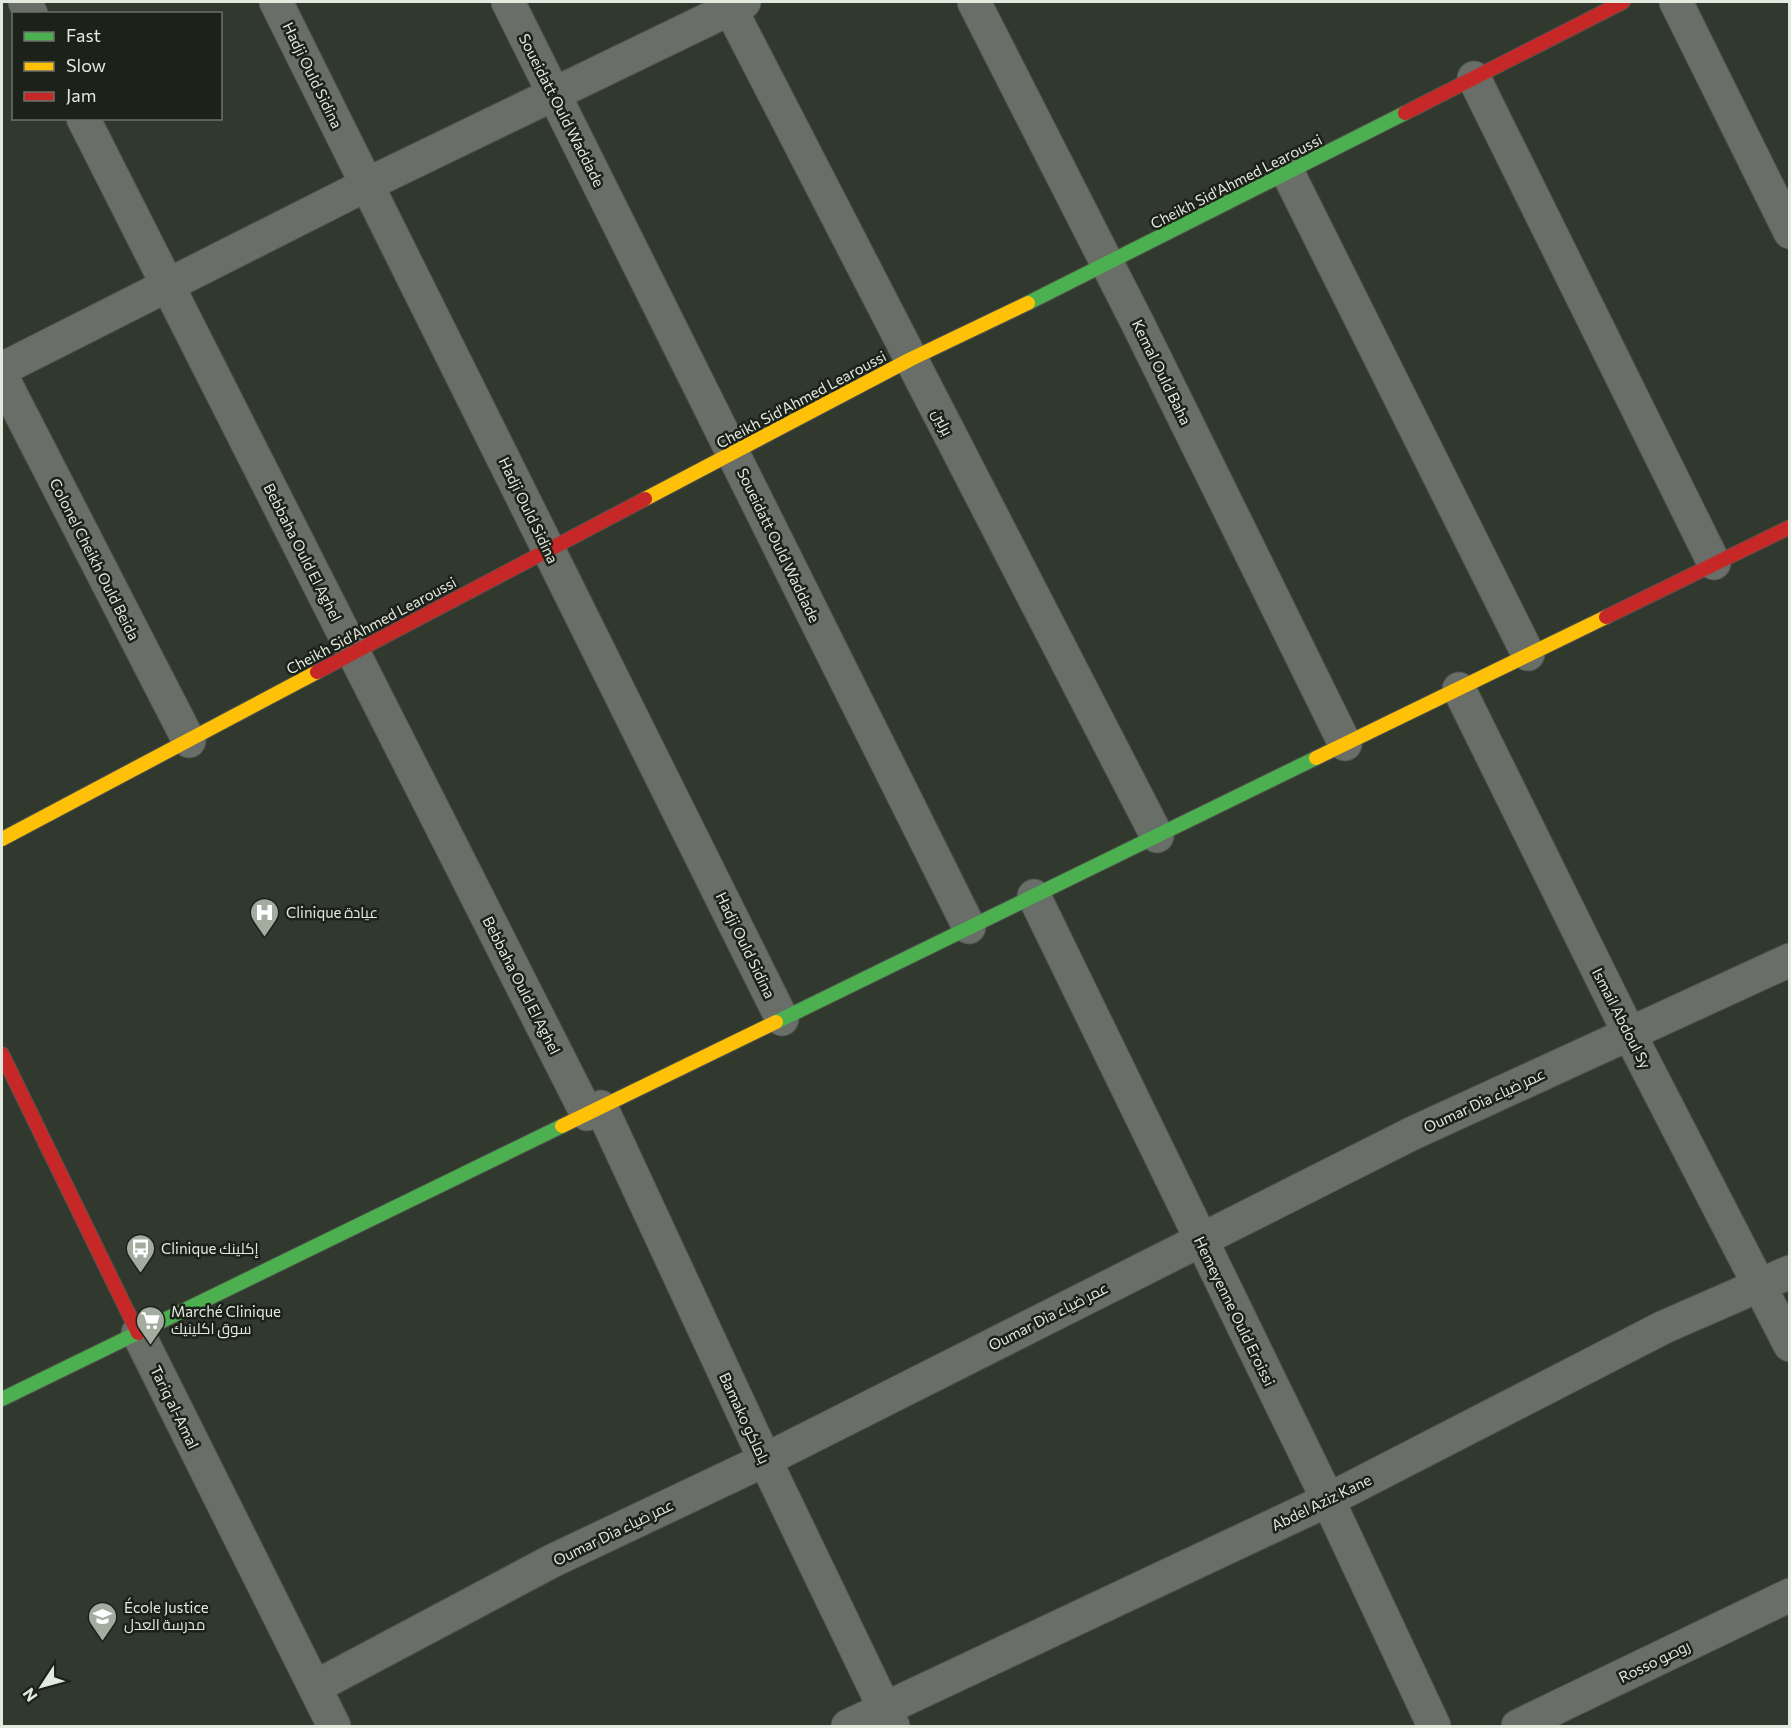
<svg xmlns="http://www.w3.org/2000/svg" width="1791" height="1728" font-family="Commissioner,Cairo,sans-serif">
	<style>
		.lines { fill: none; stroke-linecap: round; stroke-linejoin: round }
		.street-casing { stroke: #4e534b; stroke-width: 35 }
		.fast-casing { stroke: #4e534b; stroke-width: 16 }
		.slow-casing { stroke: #4e534b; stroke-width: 16 }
		.jam-casing { stroke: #4e534b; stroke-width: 16 }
		.street { stroke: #6a6e68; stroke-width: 33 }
		.fast { stroke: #4caf50; stroke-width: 14 }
		.slow { stroke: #ffc107; stroke-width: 14 }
		.jam { stroke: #c62828; stroke-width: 14 }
		.labels { text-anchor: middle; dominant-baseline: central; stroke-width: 5; stroke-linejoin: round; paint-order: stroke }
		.street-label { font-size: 15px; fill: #e2eade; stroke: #1c2119 }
		.poi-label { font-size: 15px; fill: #e2eade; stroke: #1c2119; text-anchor: start }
	</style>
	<rect width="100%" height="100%" fill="#31382e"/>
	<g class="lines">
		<defs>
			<g id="street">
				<polyline points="25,2 31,14"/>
				<polyline points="276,2 782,1019"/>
				<polyline points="508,2 969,927"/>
				<polyline points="974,2 1138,324 1345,744"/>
				<polyline points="1676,2 1790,232"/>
				<polyline points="730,8 1157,836"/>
				<polyline points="1474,78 1714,563"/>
				<polyline points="83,118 587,1114"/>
				<polyline points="1288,173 1528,654"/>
				<polyline points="2,369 368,184 744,2"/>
				<polyline points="2,377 189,741"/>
				<polyline points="1459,689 1629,1033 1790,1345"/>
				<polyline points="1034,896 1328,1500 1434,1726"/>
				<polyline points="601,1107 765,1460 893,1726"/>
				<polyline points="138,1333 334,1726"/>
				<polyline points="315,1687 552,1561 765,1460 1411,1134 1790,960"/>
				<polyline points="848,1726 1328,1500 1664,1327 1790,1272"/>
				<polyline points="1518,1726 1790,1595"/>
			</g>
			<g id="fast">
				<polyline points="1028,303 1405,113"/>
				<polyline points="776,1022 1316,758"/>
				<polyline points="2,1399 562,1126"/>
			</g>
			<g id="slow">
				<polyline points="645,499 911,359 1028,303"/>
				<polyline points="1316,758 1606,617"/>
				<polyline points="2,839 317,672"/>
				<polyline points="562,1126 776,1022"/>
			</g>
			<g id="jam">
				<polyline points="1405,113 1623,2"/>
				<polyline points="1606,617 1790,527"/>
				<polyline points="317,672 645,499"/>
				<polyline points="2,1054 138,1333"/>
			</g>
		</defs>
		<use href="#street" class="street-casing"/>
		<use href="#fast" class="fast-casing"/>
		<use href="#slow" class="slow-casing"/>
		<use href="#jam" class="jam-casing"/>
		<use href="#street" class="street"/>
		<use href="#fast" class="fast"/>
		<use href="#slow" class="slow"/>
		<use href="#jam" class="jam"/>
	</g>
	<defs>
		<symbol id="hospital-pin" viewBox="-11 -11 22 30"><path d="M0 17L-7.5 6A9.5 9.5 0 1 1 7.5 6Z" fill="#a4aca0" stroke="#1c2119"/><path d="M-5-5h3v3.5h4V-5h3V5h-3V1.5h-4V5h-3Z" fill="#fff"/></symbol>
		<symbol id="bus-pin" viewBox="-11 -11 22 30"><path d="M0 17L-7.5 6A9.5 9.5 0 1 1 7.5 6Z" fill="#a4aca0" stroke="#1c2119"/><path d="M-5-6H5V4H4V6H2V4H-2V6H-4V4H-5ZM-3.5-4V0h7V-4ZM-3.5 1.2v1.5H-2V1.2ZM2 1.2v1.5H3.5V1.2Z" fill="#fff"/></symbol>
		<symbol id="supermarket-pin" viewBox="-11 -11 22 30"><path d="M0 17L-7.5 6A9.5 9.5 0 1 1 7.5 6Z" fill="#a4aca0" stroke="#1c2119"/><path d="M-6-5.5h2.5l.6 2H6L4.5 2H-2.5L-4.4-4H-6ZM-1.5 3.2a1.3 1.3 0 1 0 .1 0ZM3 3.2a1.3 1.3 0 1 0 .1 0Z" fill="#fff"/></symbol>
		<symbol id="school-pin" viewBox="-11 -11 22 30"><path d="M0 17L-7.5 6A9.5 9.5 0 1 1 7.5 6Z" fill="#a4aca0" stroke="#1c2119"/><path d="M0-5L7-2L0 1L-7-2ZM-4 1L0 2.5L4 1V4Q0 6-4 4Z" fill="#fff"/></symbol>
	</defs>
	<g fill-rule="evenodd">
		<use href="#hospital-pin" x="248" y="896" width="33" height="45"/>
		<use href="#bus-pin" x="124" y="1232" width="33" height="45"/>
		<use href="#supermarket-pin" x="134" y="1304" width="33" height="45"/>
		<use href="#school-pin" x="86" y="1600" width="33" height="45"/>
	</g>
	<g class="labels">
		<g class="street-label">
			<text transform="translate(313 75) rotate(64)">Hadji Ould Sidina</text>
			<text transform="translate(562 110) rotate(63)">Soueidatt Ould Waddade</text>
			<text transform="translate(1236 181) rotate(-27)">Cheikh Sid'Ahmed Learoussi</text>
			<text transform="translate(1162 372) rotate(64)">Kemal Ould Baha</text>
			<text transform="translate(801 399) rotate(-28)">Cheikh Sid'Ahmed Learoussi</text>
			<text transform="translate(943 422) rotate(63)">برلين</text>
			<text transform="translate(529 510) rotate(64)">Hadji Ould Sidina</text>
			<text transform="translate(779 545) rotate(64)">Soueidatt Ould Waddade</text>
			<text transform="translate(303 552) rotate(63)">Bebbaha Ould El Aghel</text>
			<text transform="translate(95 559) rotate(63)">Colonel Cheikh Ould Beida</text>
			<text transform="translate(371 625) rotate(-28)">Cheikh Sid'Ahmed Learoussi</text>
			<text transform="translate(746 945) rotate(64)">Hadji Ould Sidina</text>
			<text transform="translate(522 985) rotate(63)">Bebbaha Ould El Aghel</text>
			<text transform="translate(1622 1018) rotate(63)">Ismail Abdoul Sy</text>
			<text transform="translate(1484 1100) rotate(-25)">Oumar Dia عمر ضياء</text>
			<text transform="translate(1235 1311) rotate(64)">Hemeyenne Ould Eroissi</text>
			<text transform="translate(1048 1316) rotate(-27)">Oumar Dia عمر ضياء</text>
			<text transform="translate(175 1407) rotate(64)">Tariq al-Amal</text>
			<text transform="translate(745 1418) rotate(65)">Bamako باماكو</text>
			<text transform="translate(1321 1502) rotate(-26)">Abdel Aziz Kane</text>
			<text transform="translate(613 1532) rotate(-26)">Oumar Dia عمر ضياء</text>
			<text transform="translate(1654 1661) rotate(-26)">Rosso روصو</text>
		</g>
		<g class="poi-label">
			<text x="286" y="912">Clinique عيادة</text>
			<text x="161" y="1248">Clinique إكلينك</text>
			<text x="171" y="1311">Marché Clinique<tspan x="171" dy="17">سوق اكلينيك</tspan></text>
			<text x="124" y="1607">École Justice<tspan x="124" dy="17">مدرسة العدل</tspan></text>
		</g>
	</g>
	<rect width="1791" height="1728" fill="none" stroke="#e2eade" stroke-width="6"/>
	<rect x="12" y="12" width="210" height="108" fill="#1c2119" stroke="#6b7168" stroke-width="1.5"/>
	<rect x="24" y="32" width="30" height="9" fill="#4caf50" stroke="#6b7168" stroke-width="1.5"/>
	<text x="66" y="42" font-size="18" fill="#e2eade">Fast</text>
	<rect x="24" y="62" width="30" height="9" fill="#ffc107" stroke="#6b7168" stroke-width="1.5"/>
	<text x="66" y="72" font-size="18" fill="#e2eade">Slow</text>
	<rect x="24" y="92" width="30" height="9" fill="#c62828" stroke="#6b7168" stroke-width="1.5"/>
	<text x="66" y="102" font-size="18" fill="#e2eade">Jam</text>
	<g transform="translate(42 1686) rotate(234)" stroke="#1c2119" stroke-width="4.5" paint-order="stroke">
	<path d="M0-4.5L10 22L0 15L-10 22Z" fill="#e2eade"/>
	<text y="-9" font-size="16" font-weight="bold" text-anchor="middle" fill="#e2eade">N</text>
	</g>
</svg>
